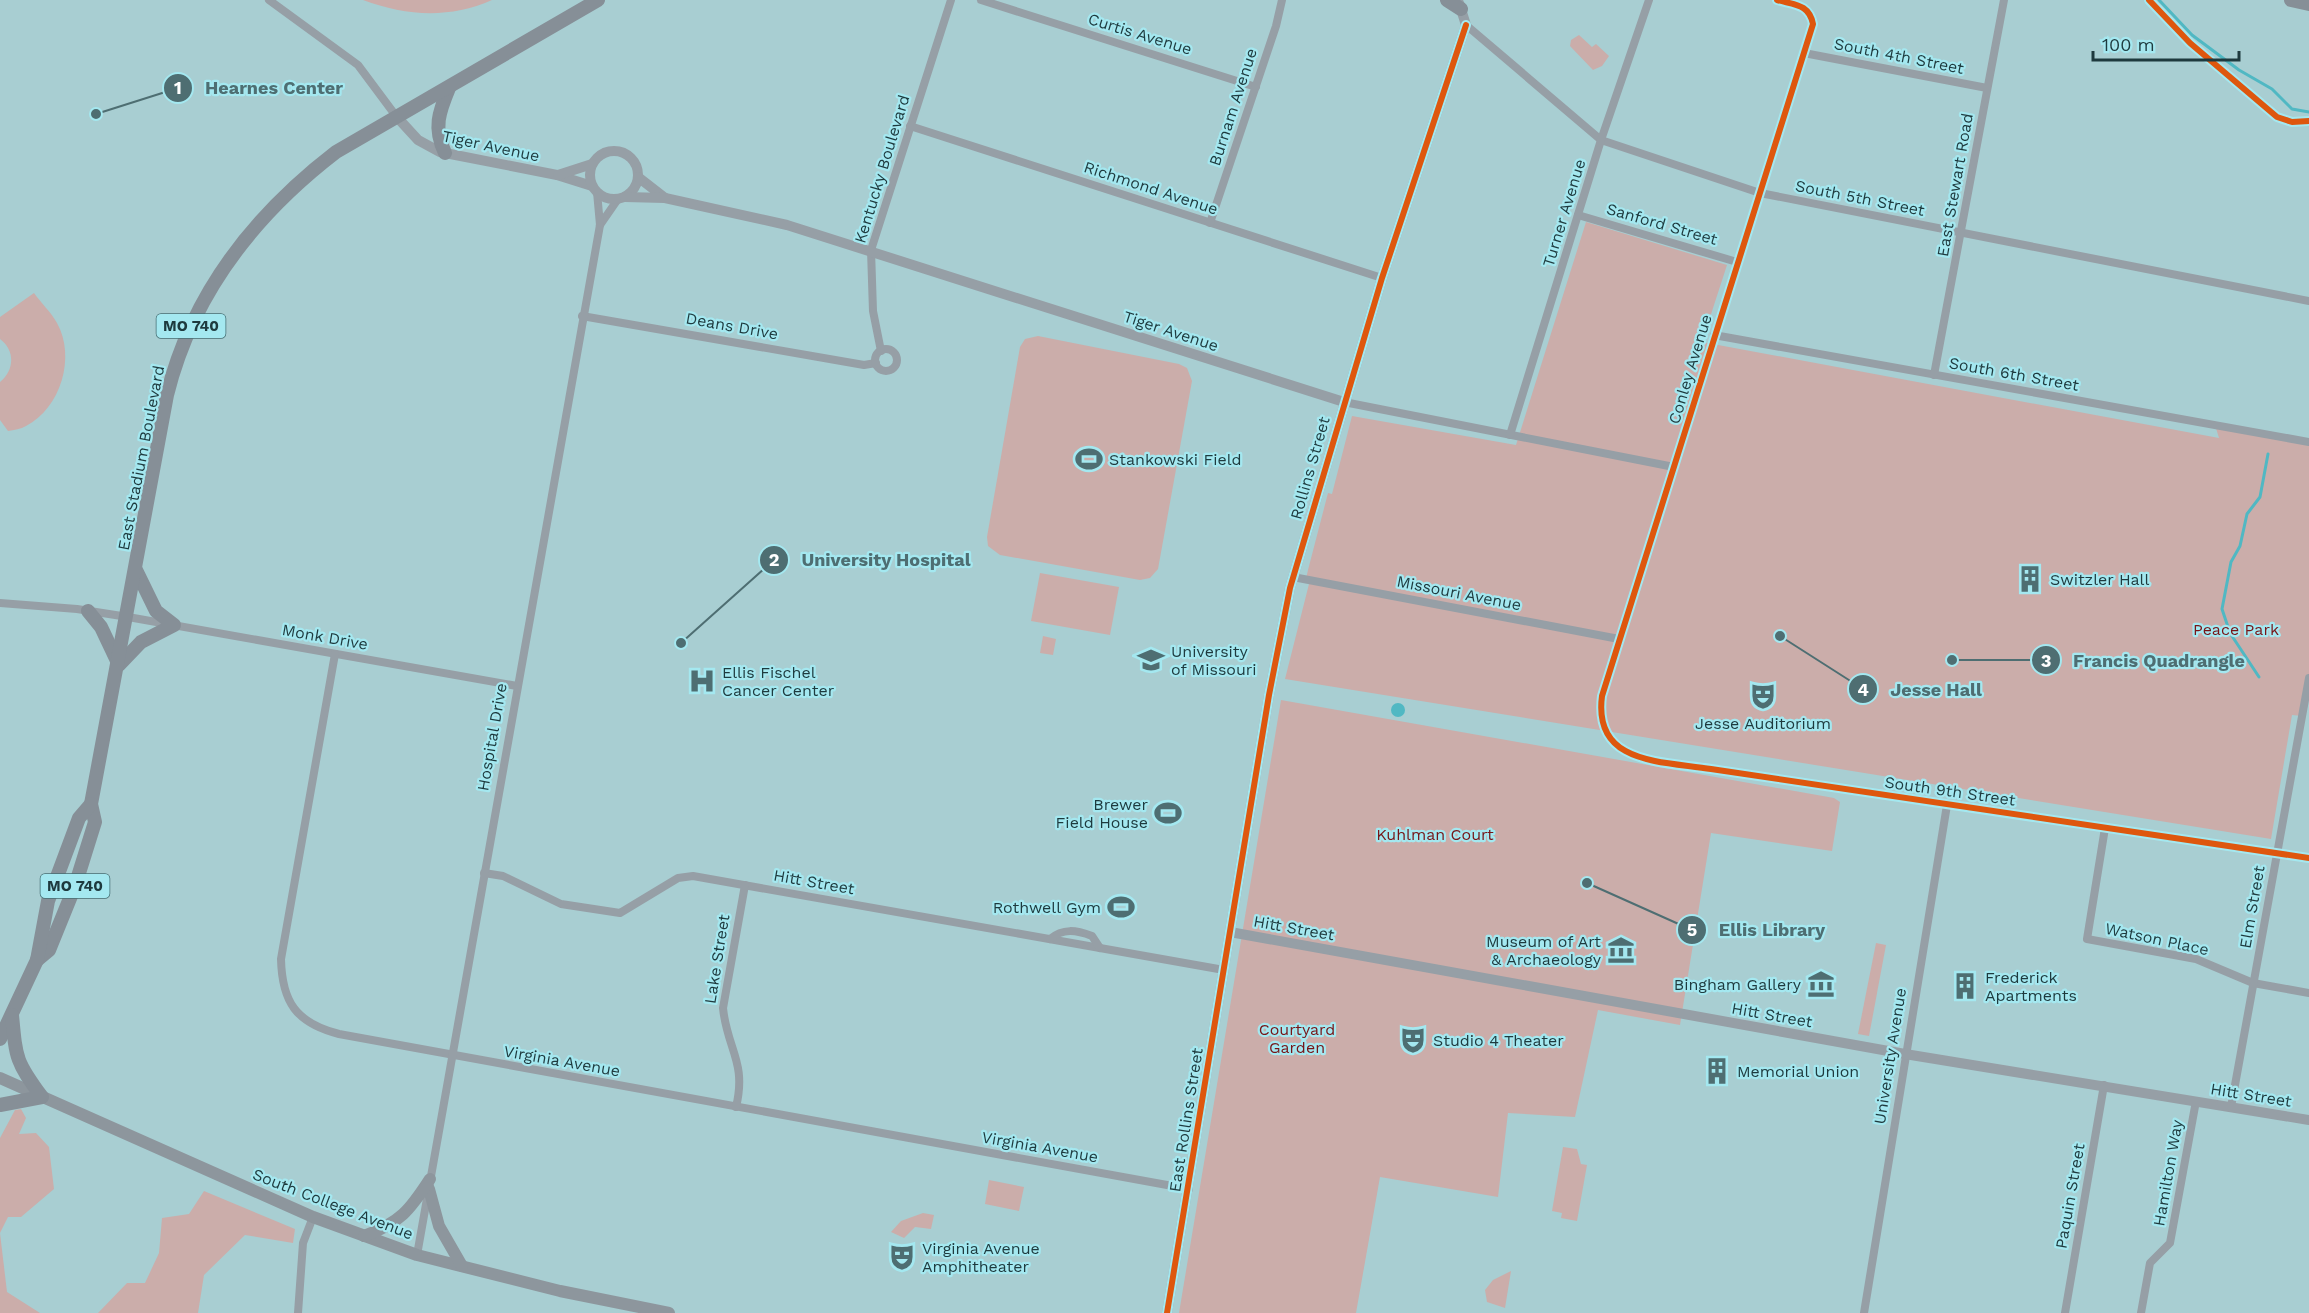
<svg xmlns="http://www.w3.org/2000/svg" width="2309" height="1313" font-family="'Work Sans',sans-serif">
	<style>
		.green { fill: #cbadaa }
		.water { fill: #50b8c3 }
		.lines { fill: none; stroke-linecap: round; stroke-linejoin: round }
		.stream { stroke: #50b8c3; stroke-width: 3 }
		.minor { stroke: #969fa6; stroke-width: 8 }
		.tertiary { stroke: #969fa6; stroke-width: 10 }
		.secondary { stroke: #8d969d; stroke-width: 12 }
		.primary { stroke: #868f97; stroke-width: 14 }
		.cycleway-casing { stroke: #a4e8f0; stroke-width: 10 }
		.cycleway { stroke: #de570e; stroke-width: 6 }
		.labels { text-anchor: middle; dominant-baseline: central; stroke-width: 4.5; stroke-linejoin: round; paint-order: stroke }
		.shield { fill: #a4e8f0; stroke: #466e73; stroke-width: 1.5 }
		.shield-label { font-size: 15px; font-weight: bold; fill: #1e3a3e }
		.street-label { font-size: 16px; fill: #1e3a3e; stroke: #a4e8f0 }
		.poi-label { font-size: 16px; fill: #1e3a3e; stroke: #a4e8f0; text-anchor: start }
		.park-label { font-size: 16px; fill: #771416; stroke: #a4e8f0 }
		.leader { fill: none; stroke: #4e6e72; stroke-width: 2 }
		.callout-dot { fill: #4e6e72; stroke: #a4e8f0; stroke-width: 2 }
		.mark-label { font-size: 18px; text-anchor: middle; font-weight: bold; fill: #fff }
		.callout-label { font-size: 18px; text-anchor: middle; font-weight: bold; fill: #4e6e72; stroke: #a4e8f0; stroke-width: 4.5; stroke-linejoin: round; paint-order: stroke }
	</style>
	<rect width="100%" height="100%" fill="#a8ced2"/>
	<g class="green">
		<path d="M 363,0 L 492,0 C 449,19 406,16 363,0 Z"/>
		<polygon points="1579,35 1592,47 1596,44 1609,56 1602,66 1593,70 1570,46 1571,40"/>
		<polygon points="1586,222 1727,265 1702,342 2219,438 2215,425 2309,442 2309,678 2302,716 2292,715 2271,839 1285,679 1310,580 1306,579 1308,570 1328,493 1332,494 1352,416 1516,445"/>
		<path d="M 34,293 C 41,303 51,312 57,323 C 76,357 61,408 26,426 C 21,429 14,430 8,431 L 0,420 L 0,382 C 15,370 15,350 0,339 L 0,317 Z"/>
		<polygon points="1038,336 1179,364 1187,368 1192,381 1158,569 1150,578 1140,580 1000,555 988,546 987,537 1020,347 1025,339"/>
		<polygon points="1040,573 1119,587 1110,635 1031,621"/>
		<polygon points="1043,636 1056,639 1053,655 1040,653"/>
		<polygon points="1281,700 1834,798 1840,802 1832,851 1711,833 1680,1025 1598,1010 1575,1117 1508,1113 1498,1197 1380,1177 1356,1313 1179,1313"/>
		<polygon points="1876,943 1886,945 1869,1036 1858,1034"/>
		<polygon points="21,1109 26,1118 19,1134 36,1133 49,1147 54,1189 21,1217 8,1217 0,1233 7,1292 40,1313 0,1313 0,1138 15,1110"/>
		<polygon points="1563,1147 1577,1149 1581,1164 1587,1165 1577,1221 1561,1218 1562,1213 1552,1211"/>
		<polygon points="989,1180 1024,1187 1019,1211 985,1204"/>
		<polygon points="204,1191 295,1229 293,1243 245,1235 204,1275 198,1313 98,1313 127,1283 145,1283 159,1253 162,1218 189,1214"/>
		<polygon points="923,1213 934,1215 931,1229 915,1227 904,1238 891,1232 901,1221"/>
		<polygon points="1511,1271 1505,1308 1487,1302 1485,1290 1493,1280"/>
	</g>
	<circle class="water" cx="1398" cy="710" r="7"/>
	<g class="lines">
		<g class="stream">
			<polyline points="2159,0 2192,35 2239,70 2272,89 2292,109 2309,112"/>
			<polyline points="2259,677 2230,633 2222,609 2231,562 2240,546 2247,514 2260,497 2268,454"/>
		</g>
		<g class="minor">
			<polyline points="269,0 358,65 396,116"/>
			<polyline points="981,0 1256,87"/>
			<path d="M 1777,0 C 1795,5 1809,4 1813,24 L 1602,696 C 1593,765 1662,761 1711,769 L 2309,858"/>
			<polyline points="1466,25 1601,140 1760,193 2309,301"/>
			<polyline points="1804,53 1987,88"/>
			<polyline points="910,126 1382,278"/>
			<polyline points="1578,215 1737,262"/>
			<polyline points="1210,223 1276,26 1282,0"/>
			<polyline points="600,225 618,199"/>
			<polyline points="582,316 864,365 876,363"/>
			<polyline points="1714,335 2309,442"/>
			<circle cx="886" cy="360" r="11"/>
			<polyline points="881,351 873,311 871,250 951,0"/>
			<polyline points="1934,375 2004,0"/>
			<polyline points="1344,402 1674,467"/>
			<polyline points="1510,435 1601,140 1649,0"/>
			<polyline points="1293,577 1619,639"/>
			<polyline points="0,603 77,609 128,617 517,686"/>
			<path d="M 335,654 L 281,959 C 282,1002 296,1023 339,1034 L 1189,1189"/>
			<polyline points="2105,828 2087,939 2196,959 2253,983 2309,993"/>
			<polyline points="484,873 503,876 561,904 620,913 678,878 693,876 1224,970"/>
			<path d="M 1050,939 C 1063,928 1076,930 1092,936 L 1100,948"/>
			<path d="M 736,1107 C 747,1062 727,1049 723,1008 L 745,885"/>
			<polyline points="2231,1107 2309,678"/>
			<polyline points="417,1255 600,225 597,192"/>
			<polyline points="298,1313 303,1243 313,1217"/>
			<polyline points="1864,1313 1947,805"/>
			<polyline points="2065,1313 2104,1085"/>
			<polyline points="2141,1313 2150,1263 2170,1243 2196,1101"/>
		</g>
		<g class="tertiary">
			<polyline points="396,116 418,140 440,152 557,175 592,186"/>
			<circle cx="614" cy="175" r="24"/>
			<polyline points="558,175 592,164"/>
			<polyline points="638,177 665,198"/>
			<polyline points="625,197 665,198 787,225 1344,402"/>
			<polyline points="1230,932 1905,1054 2309,1120"/>
			<polyline points="1167,1313 1269,695 1290,588 1382,278 1466,25 1459,3"/>
		</g>
		<g class="secondary">
			<polyline points="0,1078 313,1217 417,1255 560,1291 669,1313"/>
			<polyline points="429,1189 439,1226 462,1266"/>
			<path d="M 364,1236 C 400,1223 410,1210 430,1179"/>
		</g>
		<g class="primary">
			<polyline points="1447,0 1461,9"/>
			<polyline points="2291,0 2309,4"/>
			<path d="M 445,153 C 433,128 439,112 449,88"/>
			<polyline points="88,611 101,627 119,665 141,642 174,625 156,611 136,570"/>
			<path d="M 37,960 L 49,950 L 75,886 L 95,822 L 91,804 L 167,395 C 192,294 254,215 336,152 L 598,0"/>
			<polyline points="0,1039 37,960 48,901 79,818 91,804"/>
			<path d="M 0,1105 L 42,1097 C 16,1062 16,1059 12,1015"/>
		</g>
		<defs>
			<g id="cycleway">
				<path d="M 1777,0 C 1795,5 1809,4 1813,24 L 1602,696 C 1593,765 1662,761 1711,769 L 2309,858"/>
				<polyline points="2149,0 2190,43 2277,117 2292,122 2309,121"/>
				<polyline points="1167,1313 1269,695 1290,588 1382,278 1466,25"/>
			</g>
		</defs>
		<use href="#cycleway" class="cycleway-casing"/>
		<use href="#cycleway" class="cycleway"/>
	</g>
	<defs>
		<symbol id="stadium-bare" viewBox="-9 -9 18 18"><path d="M0-5a6.5 5 0 1 0 0 10a6.5 5 0 1 0 0-10ZM-3.5-1.8h7v3.6h-7Z" fill="#4e6e72" stroke="#a4e8f0" stroke-width="2.5" paint-order="stroke"/></symbol>
		<symbol id="building-bare" viewBox="-9 -9 18 18"><path d="M-4-6H4V6H1V3H-1V6H-4ZM-2.5-4.3h1.7v1.8h-1.7ZM.8-4.3h1.7v1.8H.8ZM-2.5-1h1.7V.8h-1.7ZM.8-1h1.7V.8H.8Z" fill="#4e6e72" stroke="#a4e8f0" stroke-width="2.5" paint-order="stroke"/></symbol>
		<symbol id="university-bare" viewBox="-9 -9 18 18"><path d="M0-5L7-2L0 1L-7-2ZM-4 1L0 2.5L4 1V4Q0 6-4 4Z" fill="#4e6e72" stroke="#a4e8f0" stroke-width="2.5" paint-order="stroke"/></symbol>
		<symbol id="hospital-bare" viewBox="-9 -9 18 18"><path d="M-5-5h3v3.5h4V-5h3V5h-3V1.5h-4V5h-3Z" fill="#4e6e72" stroke="#a4e8f0" stroke-width="2.5" paint-order="stroke"/></symbol>
		<symbol id="theatre-bare" viewBox="-9 -9 18 18"><path d="M-5-5.5Q0-4 5-5.5V0Q5 5 0 6Q-5 5-5 0ZM-3.3-2.5H-1v1.5H-3.3ZM1-2.5H3.3v1.5H1ZM-2.8 1Q0 5.5 2.8 1Z" fill="#4e6e72" stroke="#a4e8f0" stroke-width="2.5" paint-order="stroke"/></symbol>
		<symbol id="museum-bare" viewBox="-9 -9 18 18"><path d="M0-6L6-3V-2H-6V-3ZM-5-1h2V3h-2ZM-1-1h2V3h-2ZM3-1h2V3H3ZM-6 4H6V6H-6Z" fill="#4e6e72" stroke="#a4e8f0" stroke-width="2.5" paint-order="stroke"/></symbol>
	</defs>
	<g fill-rule="evenodd">
		<use href="#stadium-bare" x="1070" y="440" width="38" height="38"/>
		<use href="#building-bare" x="2011" y="560" width="38" height="38"/>
		<use href="#university-bare" x="1132" y="641" width="38" height="38"/>
		<use href="#hospital-bare" x="683" y="662" width="38" height="38"/>
		<use href="#theatre-bare" x="1744" y="677" width="38" height="38"/>
		<use href="#stadium-bare" x="1149" y="794" width="38" height="38"/>
		<use href="#stadium-bare" x="1102" y="888" width="38" height="38"/>
		<use href="#museum-bare" x="1602" y="931" width="38" height="38"/>
		<use href="#museum-bare" x="1802" y="965" width="38" height="38"/>
		<use href="#building-bare" x="1946" y="967" width="38" height="38"/>
		<use href="#theatre-bare" x="1394" y="1021" width="38" height="38"/>
		<use href="#building-bare" x="1698" y="1052" width="38" height="38"/>
		<use href="#theatre-bare" x="883" y="1238" width="38" height="38"/>
	</g>
	<g class="labels">
		<g class="shield">
			<rect x="156.5" y="314" width="69" height="24" rx="4.5"/>
			<rect x="40.5" y="874" width="69" height="24" rx="4.5"/>
		</g>
		<g class="shield-label">
			<text x="191" y="326">MO 740</text>
			<text x="75" y="886">MO 740</text>
		</g>
		<g class="street-label">
			<text transform="translate(1140 34) rotate(17)">Curtis Avenue</text>
			<text transform="translate(1899 56) rotate(11)">South 4th Street</text>
			<text transform="translate(1233 107) rotate(-72)">Burnam Avenue</text>
			<text transform="translate(491 146) rotate(12)">Tiger Avenue</text>
			<text transform="translate(882 169) rotate(-73)">Kentucky Boulevard</text>
			<text transform="translate(1955 185) rotate(-80)">East Stewart Road</text>
			<text transform="translate(1151 188) rotate(18)">Richmond Avenue</text>
			<text transform="translate(1860 198) rotate(11)">South 5th Street</text>
			<text transform="translate(1564 213) rotate(-73)">Turner Avenue</text>
			<text transform="translate(1662 224) rotate(16)">Sanford Street</text>
			<text transform="translate(732 326) rotate(10)">Deans Drive</text>
			<text transform="translate(1171 331) rotate(18)">Tiger Avenue</text>
			<text transform="translate(1690 369) rotate(-73)">Conley Avenue</text>
			<text transform="translate(2014 374) rotate(10)">South 6th Street</text>
			<text transform="translate(141 458) rotate(-79)">East Stadium Boulevard</text>
			<text transform="translate(1310 468) rotate(-74)">Rollins Street</text>
			<text transform="translate(1459 593) rotate(11)">Missouri Avenue</text>
			<text transform="translate(325 637) rotate(10)">Monk Drive</text>
			<text transform="translate(492 737) rotate(-80)">Hospital Drive</text>
			<text transform="translate(1950 791) rotate(8)">South 9th Street</text>
			<text transform="translate(814 882) rotate(10)">Hitt Street</text>
			<text transform="translate(2252 907) rotate(-80)">Elm Street</text>
			<text transform="translate(1294 928) rotate(10)">Hitt Street</text>
			<text transform="translate(2157 939) rotate(12)">Watson Place</text>
			<text transform="translate(717 959) rotate(-81)">Lake Street</text>
			<text transform="translate(1772 1015) rotate(10)">Hitt Street</text>
			<text transform="translate(1890 1056) rotate(-81)">University Avenue</text>
			<text transform="translate(562 1061) rotate(10)">Virginia Avenue</text>
			<text transform="translate(2251 1095) rotate(9)">Hitt Street</text>
			<text transform="translate(1186 1120) rotate(-81)">East Rollins Street</text>
			<text transform="translate(1040 1147) rotate(10)">Virginia Avenue</text>
			<text transform="translate(2168 1173) rotate(-80)">Hamilton Way</text>
			<text transform="translate(2070 1196) rotate(-80)">Paquin Street</text>
			<text transform="translate(333 1204) rotate(21)">South College Avenue</text>
		</g>
		<g class="poi-label">
			<text x="1109" y="459">Stankowski Field</text>
			<text x="2050" y="579">Switzler Hall</text>
			<text x="1171" y="651">University<tspan x="1171" dy="18">of Missouri</tspan></text>
			<text x="722" y="672">Ellis Fischel<tspan x="722" dy="18">Cancer Center</tspan></text>
			<text x="1763" y="723" text-anchor="middle">Jesse Auditorium</text>
			<text x="1148" y="804" text-anchor="end">Brewer<tspan x="1148" dy="18">Field House</tspan></text>
			<text x="1101" y="907" text-anchor="end">Rothwell Gym</text>
			<text x="1601" y="941" text-anchor="end">Museum of Art<tspan x="1601" dy="18">&amp; Archaeology</tspan></text>
			<text x="1985" y="977">Frederick<tspan x="1985" dy="18">Apartments</tspan></text>
			<text x="1801" y="984" text-anchor="end">Bingham Gallery</text>
			<text x="1433" y="1040">Studio 4 Theater</text>
			<text x="1737" y="1071">Memorial Union</text>
			<text x="922" y="1248">Virginia Avenue<tspan x="922" dy="18">Amphitheater</tspan></text>
		</g>
		<g class="park-label">
			<text x="2236" y="629">Peace Park</text>
			<text x="1435" y="834">Kuhlman Court</text>
			<text x="1297" y="1029">Courtyard<tspan x="1297" dy="18">Garden</tspan></text>
		</g>
	</g>
	<path class="leader" d="M96 114L178 88M681 643L774 560M1952 660L2046 660M1780 636L1863 689M1587 883L1692 930"/>
	<g class="callout-dot">
		<circle cx="96" cy="114" r="6"/>
		<circle cx="681" cy="643" r="6"/>
		<circle cx="1952" cy="660" r="6"/>
		<circle cx="1780" cy="636" r="6"/>
		<circle cx="1587" cy="883" r="6"/>
		<circle cx="178" cy="88" r="15"/>
		<circle cx="774" cy="560" r="15"/>
		<circle cx="2046" cy="660" r="15"/>
		<circle cx="1863" cy="689" r="15"/>
		<circle cx="1692" cy="930" r="15"/>
	</g>
	<g class="mark-label">
		<text x="178" y="94">1</text>
		<text x="774" y="566">2</text>
		<text x="2046" y="667">3</text>
		<text x="1863" y="696">4</text>
		<text x="1692" y="936">5</text>
	</g>
	<g class="callout-label">
		<text x="274" y="94">Hearnes Center</text>
		<text x="886" y="566">University Hospital</text>
		<text x="2159" y="667">Francis Quadrangle</text>
		<text x="1936" y="696">Jesse Hall</text>
		<text x="1772" y="936">Ellis Library</text>
	</g>
	<path d="M2093 51v9h146v-9" fill="none" stroke="#1e3a3e" stroke-width="3"/>
	<text x="2102" y="51" font-size="18" fill="#1e3a3e" stroke="#a4e8f0" stroke-width="4.5" paint-order="stroke">100 m</text>
</svg>
